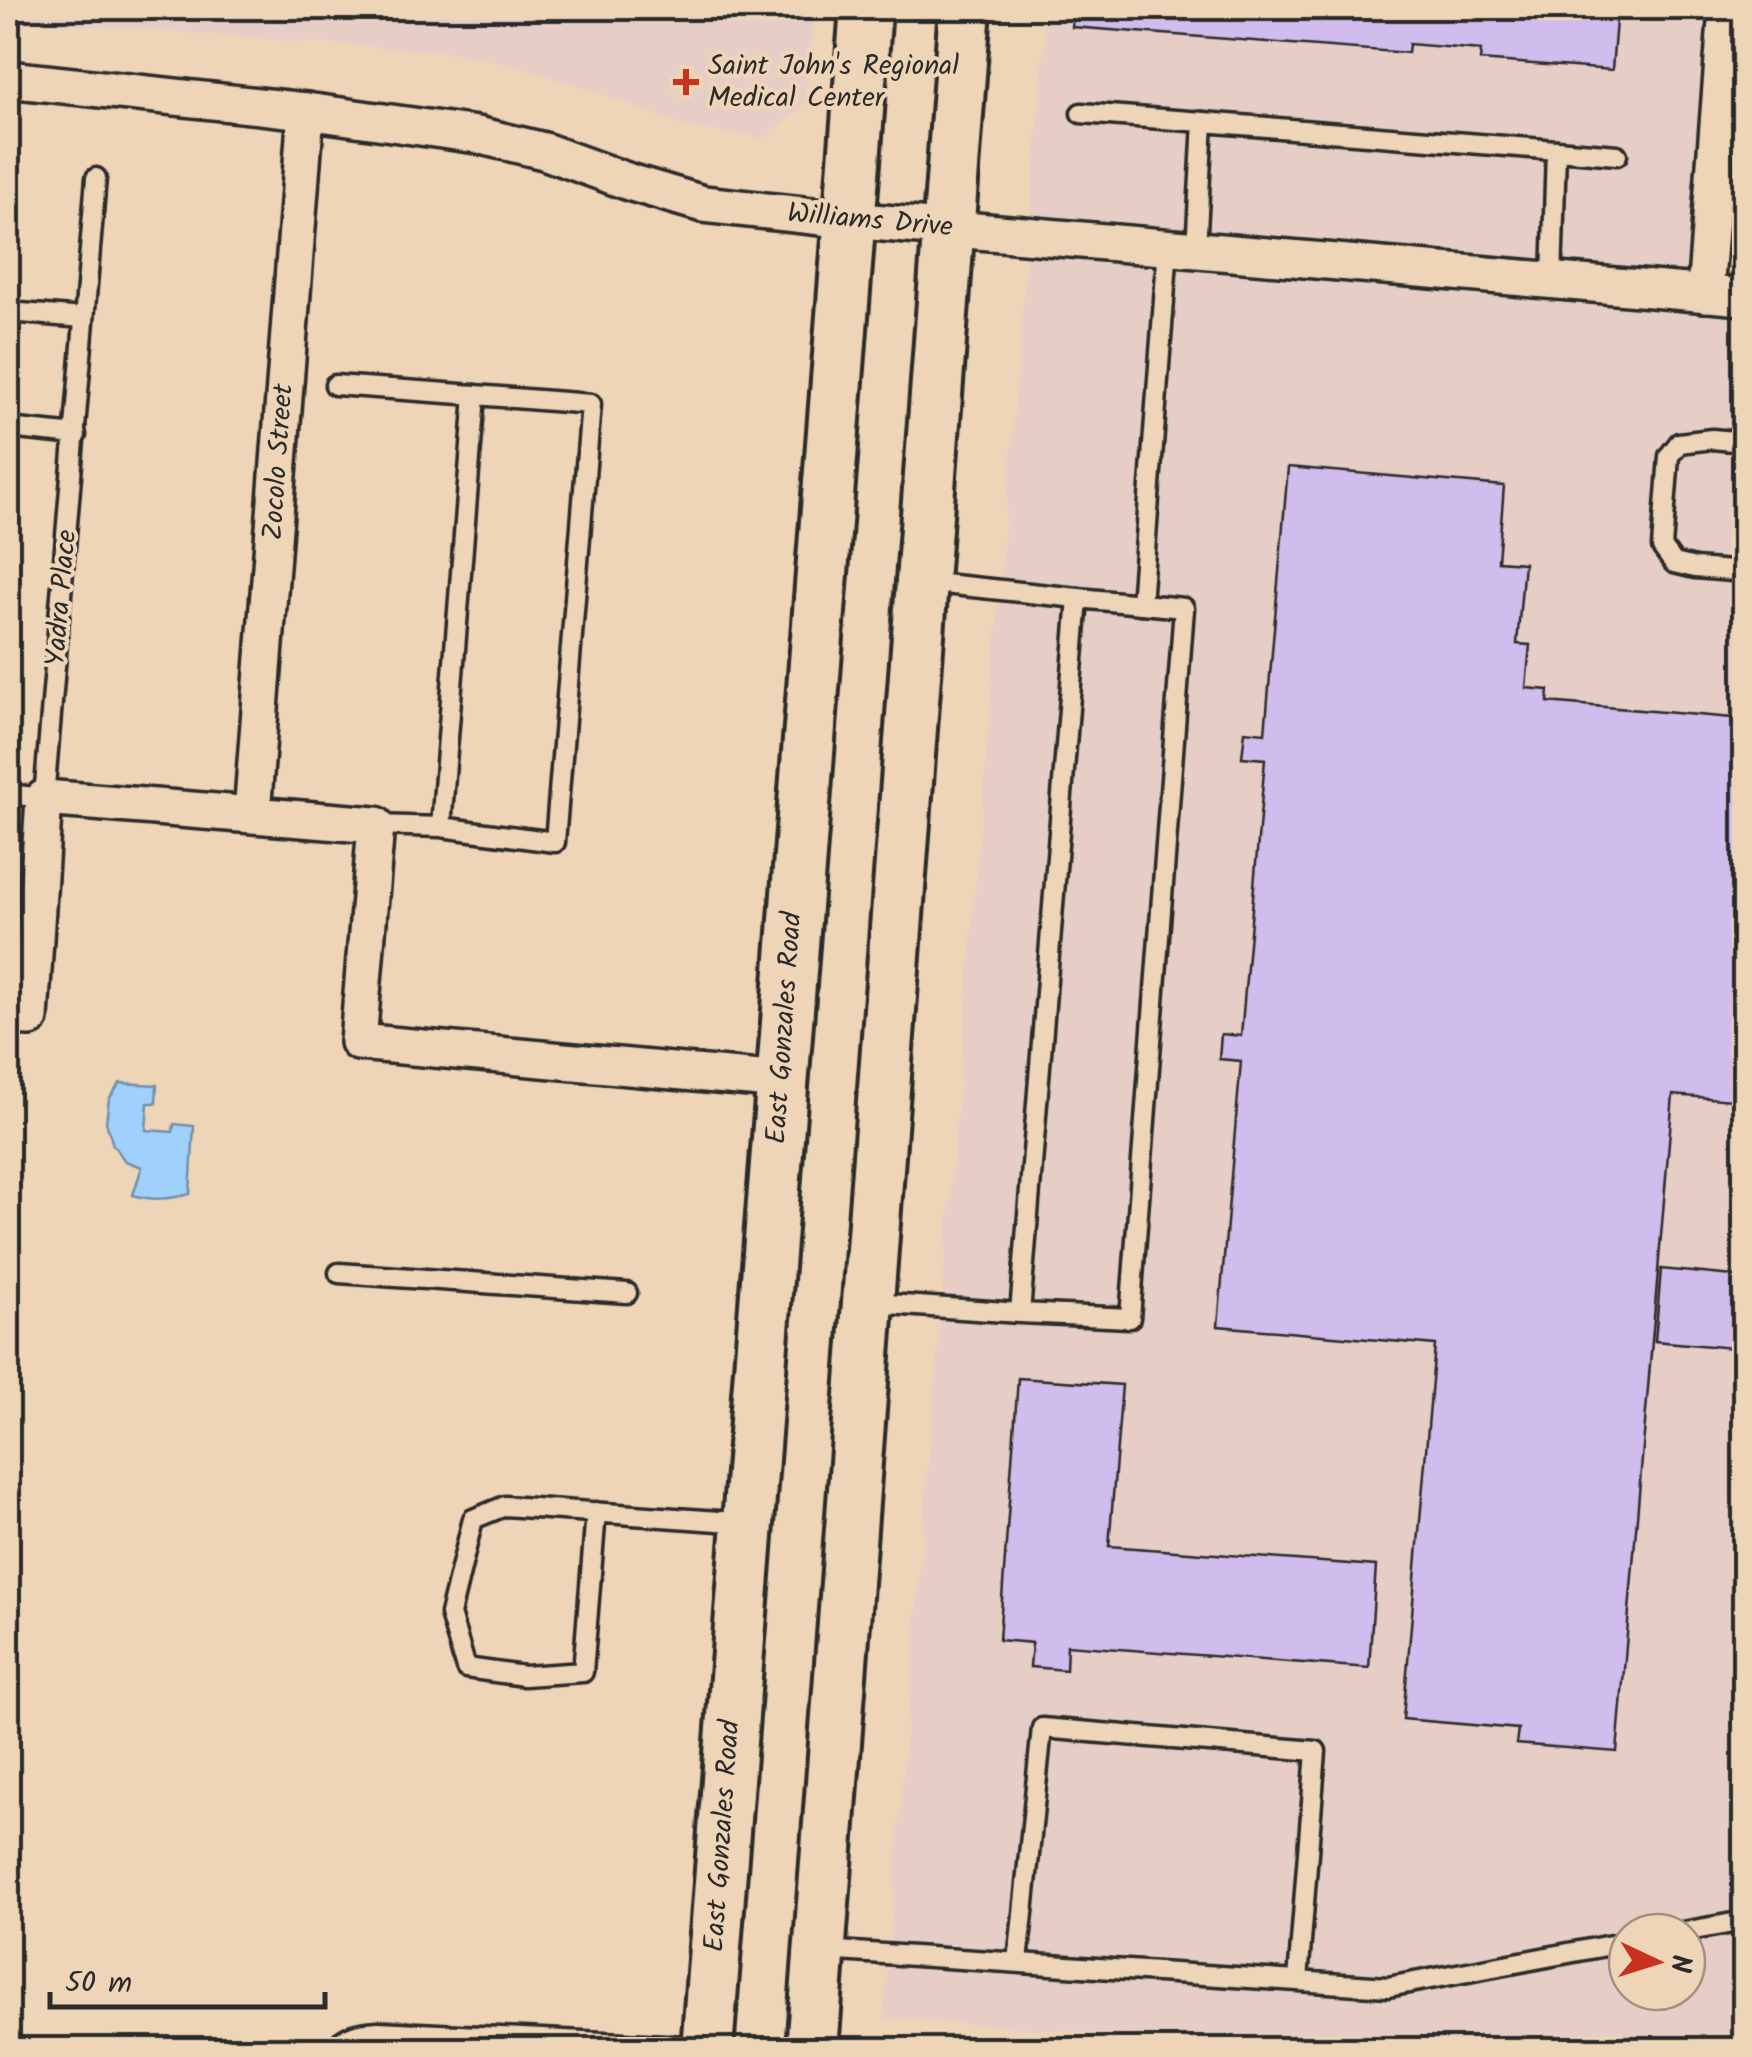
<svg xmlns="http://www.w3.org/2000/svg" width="1752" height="2057" font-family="Kalam,sans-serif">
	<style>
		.built { fill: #e6cec7; fill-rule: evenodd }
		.water { fill: #9fd1fc; stroke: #718fa8; stroke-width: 2.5 }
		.building { fill: #d0bced; stroke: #2b2b2b; stroke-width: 2.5 }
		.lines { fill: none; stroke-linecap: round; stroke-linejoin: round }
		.service-casing { stroke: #2b2b2b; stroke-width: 25 }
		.minor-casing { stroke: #2b2b2b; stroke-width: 42 }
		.secondary-casing { stroke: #2b2b2b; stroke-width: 58 }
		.service { stroke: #efd5b7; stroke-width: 18 }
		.minor { stroke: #efd5b7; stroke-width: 35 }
		.secondary { stroke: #efd5b7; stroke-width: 50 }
		.poi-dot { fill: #c8321e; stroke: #efd5b7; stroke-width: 4 }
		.labels { text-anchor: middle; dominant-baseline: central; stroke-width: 8; stroke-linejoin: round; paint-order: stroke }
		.poi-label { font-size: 28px; fill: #2b2b2b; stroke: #efd5b7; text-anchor: start }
		.street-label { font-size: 28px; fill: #2b2b2b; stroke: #efd5b7 }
	</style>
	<rect width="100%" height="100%" fill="#efd5b7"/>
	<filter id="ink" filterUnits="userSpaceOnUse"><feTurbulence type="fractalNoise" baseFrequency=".01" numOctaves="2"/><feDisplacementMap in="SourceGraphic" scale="20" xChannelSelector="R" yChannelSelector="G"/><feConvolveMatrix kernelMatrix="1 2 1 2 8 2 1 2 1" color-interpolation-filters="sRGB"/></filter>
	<g filter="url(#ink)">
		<g class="built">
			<polygon points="8,8 814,8 805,105 764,138 689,128 607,96 524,68 456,53 8,20"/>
			<path d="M 1047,8 L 1744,8 L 1744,2049 L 1317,2049 L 883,2018 ZM 1627,1932 L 1687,1932 L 1687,1992 L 1627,1992 Z"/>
		</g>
		<path class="water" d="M 120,1083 L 157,1085 L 156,1103 L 148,1103 L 146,1130 L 173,1132 L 174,1124 L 194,1126 L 190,1194 C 170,1199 152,1201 133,1195 L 142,1167 L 125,1161 L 113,1145 L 106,1122 L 109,1099 Z"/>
		<g class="building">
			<polygon points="1074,8 1617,8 1612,70 1480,60 1481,50 1409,44 1408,53 1072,27"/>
			<polygon points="1288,467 1504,486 1498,561 1524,563 1517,644 1530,645 1526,688 1549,690 1548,702 1744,719 1744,1101 1673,1095 1617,1752 1516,1744 1518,1729 1403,1719 1435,1345 1218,1326 1241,1061 1219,1059 1221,1034 1241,1036 1265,759 1242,757 1245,731 1265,733"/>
			<polygon points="1661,1269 1744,1277 1744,1349 1655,1341"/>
			<polygon points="1018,1378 1122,1385 1109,1546 1376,1566 1369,1668 1067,1645 1066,1670 1030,1667 1032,1643 999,1640"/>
		</g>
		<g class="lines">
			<defs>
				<g id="service">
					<polyline points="1081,113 1203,122"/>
					<polyline points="1556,150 1617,155"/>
					<polyline points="1196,249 1203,122 1556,150 1552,280"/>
					<polyline points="8,312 84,318"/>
					<polyline points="335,385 475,395"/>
					<polyline points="8,428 76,435"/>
					<polyline points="1744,442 1712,439 1679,443 1669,456 1662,547 1674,563 1695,568 1744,572"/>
					<polyline points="924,582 1078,598"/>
					<polyline points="1141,604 1168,247"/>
					<polyline points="8,794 44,798 96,178"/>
					<polyline points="376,825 441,827 555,842 591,404 475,395 441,827"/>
					<polyline points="339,1273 627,1293"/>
					<polyline points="873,1303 1020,1313 1078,598 1184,608 1130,1318 1020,1313"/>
					<polyline points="596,1512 583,1672 524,1676 466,1668 450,1614 473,1519 505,1506 747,1523"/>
					<polyline points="1683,1932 1744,1921"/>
					<polyline points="823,1950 1388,1987 1627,1942"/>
					<polyline points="1018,1962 1042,1728 1316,1751 1298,1980"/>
					<path d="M 333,2050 C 345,2034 360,2032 378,2031 L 707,2047"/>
				</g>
				<g id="minor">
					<polyline points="8,79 306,111 477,135 544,151 632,183 703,204 849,220 1744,297"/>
					<polyline points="1705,294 1727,8"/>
					<polyline points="252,814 306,111"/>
					<polyline points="8,1017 30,1018 44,798 376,825 358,1042 781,1081"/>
				</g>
				<g id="secondary">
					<polyline points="707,2050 866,8"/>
					<polyline points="812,2050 965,8"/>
				</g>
			</defs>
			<use href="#service" class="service-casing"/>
			<use href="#minor" class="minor-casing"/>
			<use href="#secondary" class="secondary-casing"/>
			<use href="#service" class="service"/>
			<use href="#minor" class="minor"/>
			<use href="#secondary" class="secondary"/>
		</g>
	</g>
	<path class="poi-dot" d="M681 67h10v10h10v10h-10v10h-10v-10h-10v-10h10z"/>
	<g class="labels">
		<g class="poi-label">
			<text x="708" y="66">Saint John's Regional<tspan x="708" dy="32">Medical Center</tspan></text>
		</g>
		<g class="street-label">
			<text transform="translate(870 221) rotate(5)">Williams Drive</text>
			<text transform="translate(279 462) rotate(-86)">Zocolo Street</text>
			<text transform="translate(62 598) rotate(-85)">Yadra Place</text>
			<text transform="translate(785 1028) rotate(-86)">East Gonzales Road</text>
			<text transform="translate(723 1836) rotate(-86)">East Gonzales Road</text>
		</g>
	</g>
	<rect width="1752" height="2057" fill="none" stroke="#efd5b7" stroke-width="40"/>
	<rect x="20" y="20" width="1712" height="2017" fill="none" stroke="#2b2b2b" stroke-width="4" filter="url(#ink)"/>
	<g transform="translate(1657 1962) rotate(94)"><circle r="48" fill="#efd5b7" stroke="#a1917f" stroke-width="2.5"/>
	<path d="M0-8L18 38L0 25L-18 38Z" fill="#c8321e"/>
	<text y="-15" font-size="28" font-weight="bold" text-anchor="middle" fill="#2b2b2b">N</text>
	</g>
	<path d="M50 1992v15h275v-15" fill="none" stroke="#2b2b2b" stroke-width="5"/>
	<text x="65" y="1992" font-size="30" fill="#2b2b2b" stroke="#efd5b7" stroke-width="8" paint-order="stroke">50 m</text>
</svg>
